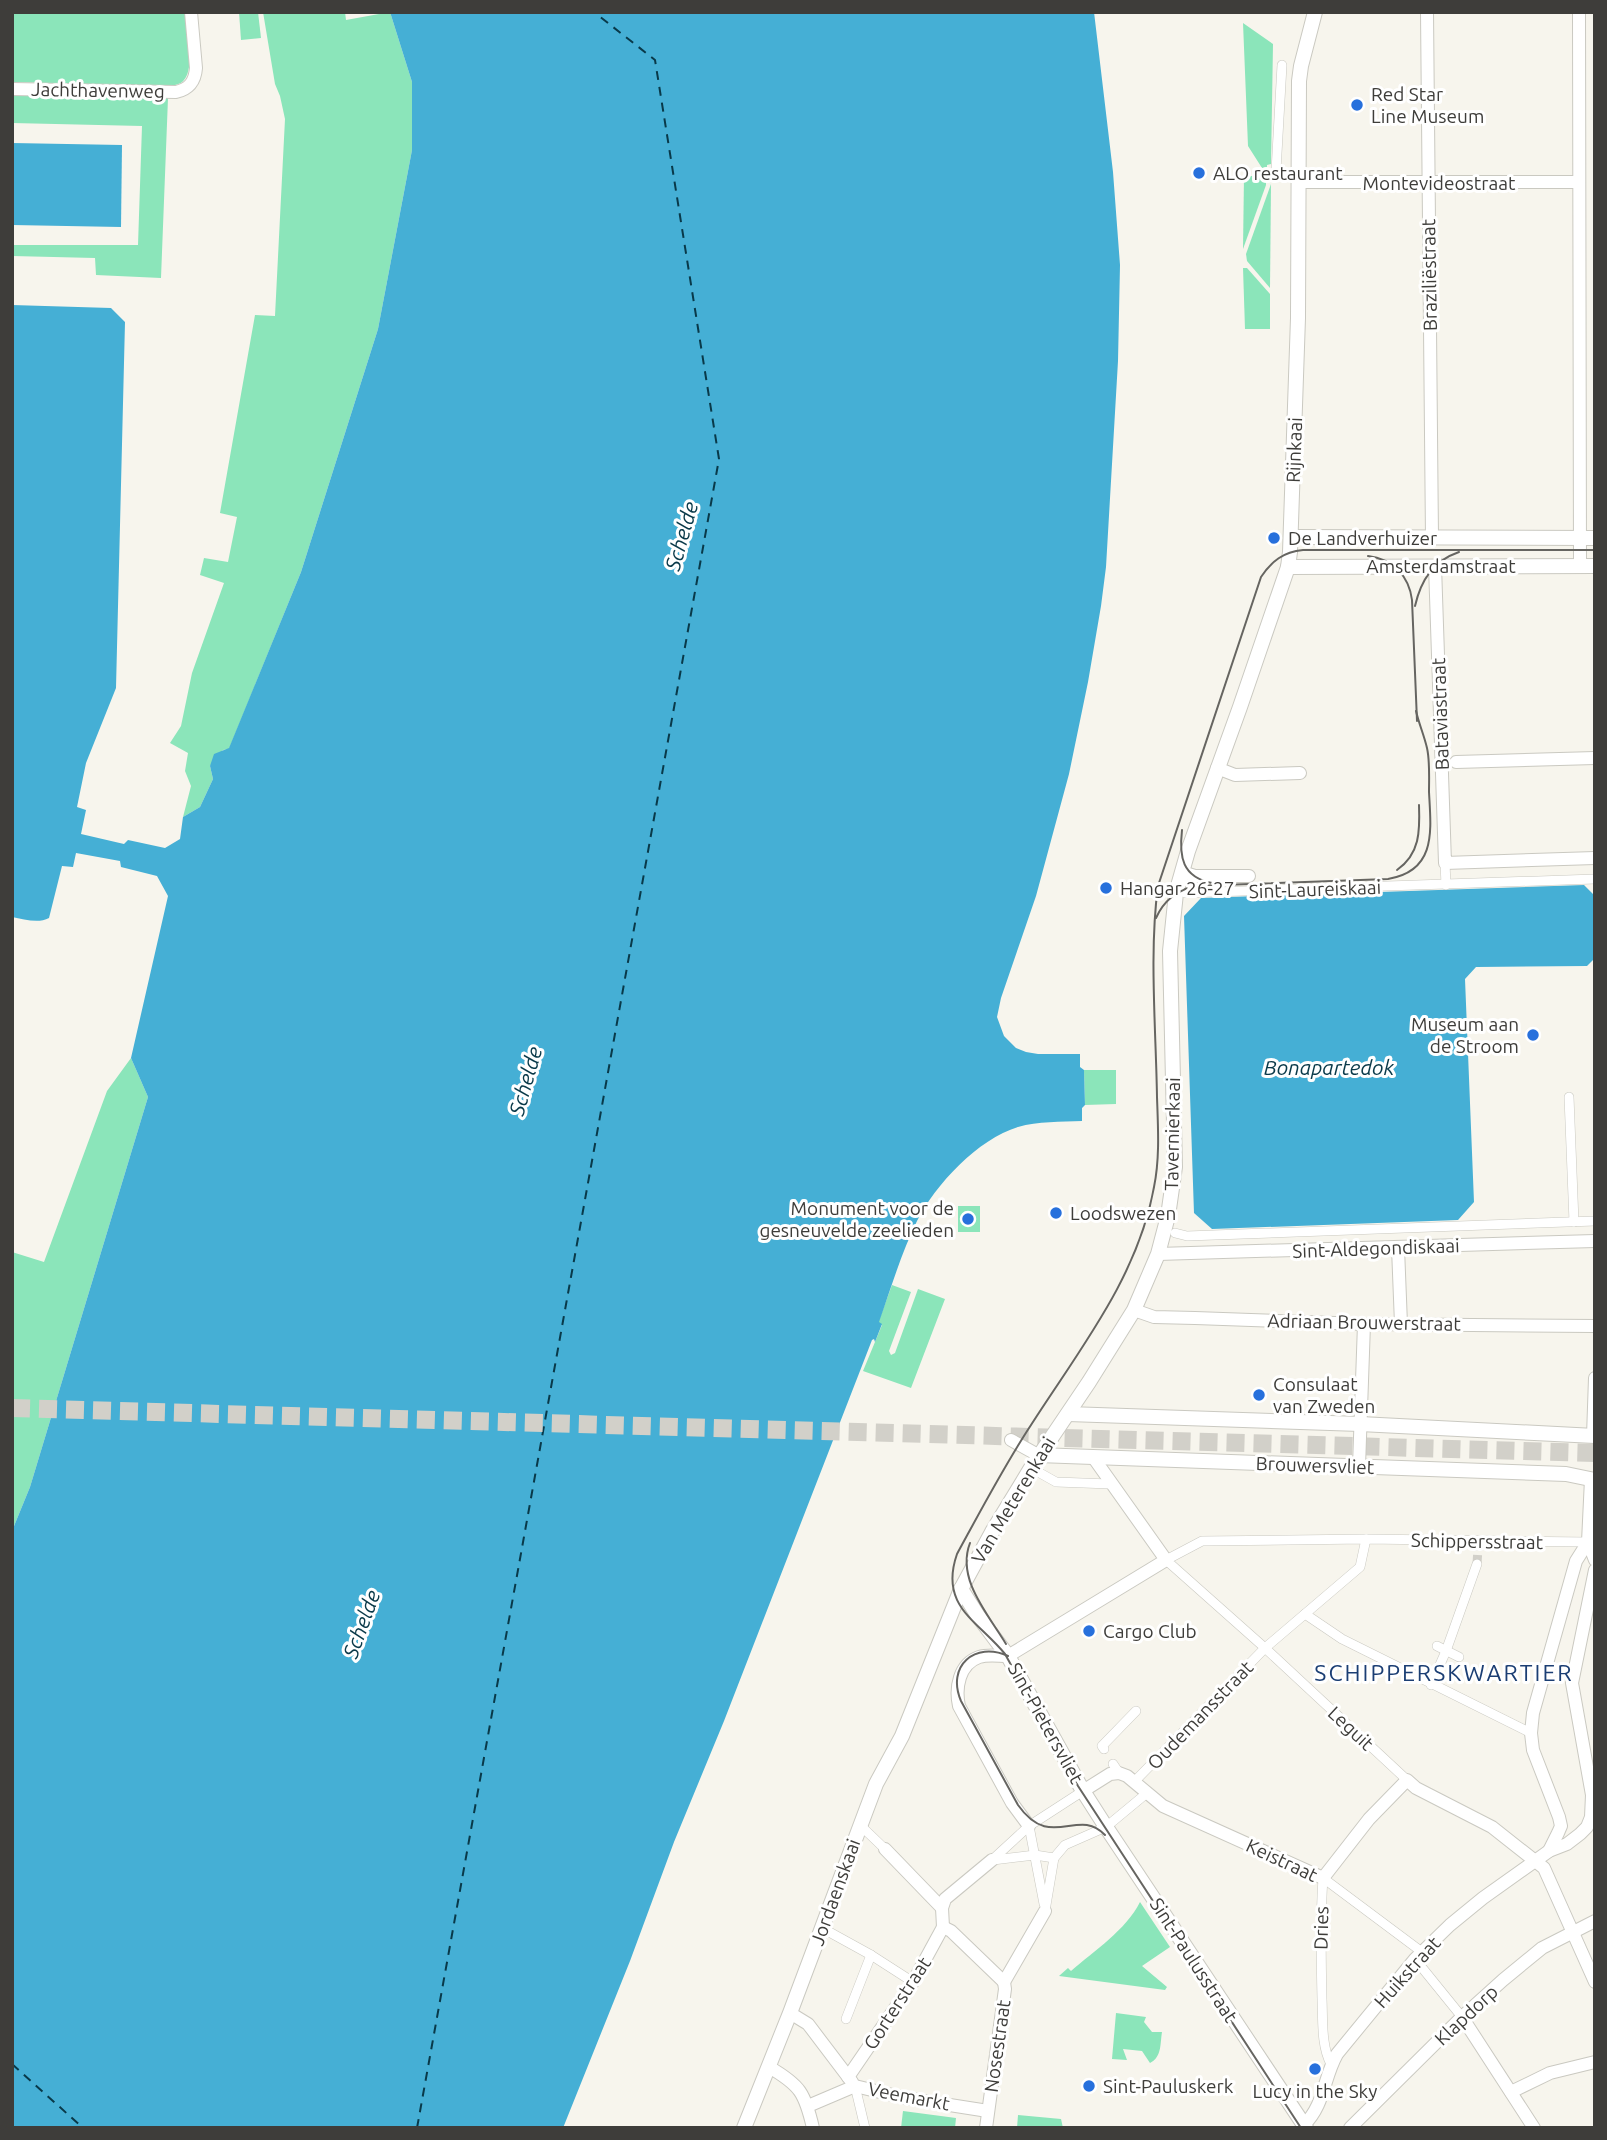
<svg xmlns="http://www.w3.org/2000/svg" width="1607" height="2140" font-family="Ubuntu,sans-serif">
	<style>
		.green { fill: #8be5ba }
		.water { fill: #45afd5 }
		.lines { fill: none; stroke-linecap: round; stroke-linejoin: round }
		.ferry { stroke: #093949; stroke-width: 2; stroke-dasharray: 9 7; stroke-linecap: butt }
		.pedestrian-tunnel { stroke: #d2d0c9; stroke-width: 9; stroke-dasharray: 9 4.5; stroke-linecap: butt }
		.secondary-tunnel { stroke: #d2d0c9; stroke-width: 18; stroke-dasharray: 18 9; stroke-linecap: butt }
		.pedestrian-casing { stroke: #cac9c1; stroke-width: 10 }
		.minor-casing { stroke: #cac9c1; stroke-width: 14 }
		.tertiary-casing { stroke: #cac9c1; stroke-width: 16 }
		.pedestrian { stroke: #fff; stroke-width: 9 }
		.minor { stroke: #fff; stroke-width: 12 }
		.tertiary { stroke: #fff; stroke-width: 14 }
		.tram { stroke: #666561; stroke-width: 2 }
		.poi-dot { fill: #2770dc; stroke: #fff; stroke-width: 2.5 }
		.labels { text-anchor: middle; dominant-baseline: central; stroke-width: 6; stroke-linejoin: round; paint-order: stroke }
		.street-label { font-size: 19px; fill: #3e3d3a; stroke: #fff }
		.poi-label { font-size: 19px; fill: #3e3d3a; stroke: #fff; text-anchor: start }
		.water-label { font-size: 21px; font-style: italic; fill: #093949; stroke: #fff }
		.quarter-label { font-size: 23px; letter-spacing: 2px; fill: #1b3e73; stroke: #fff }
	</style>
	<rect width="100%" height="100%" fill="#f7f5ed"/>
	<g class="green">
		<path d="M 12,12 L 186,12 C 187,28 195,69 184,80 C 180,85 174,85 169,86 L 12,82 Z"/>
		<polygon points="239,12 258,12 261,38 241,40"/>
		<polygon points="263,12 345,12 346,20 390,12 412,82 412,150 378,329 301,572 229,749 223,750 210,766 213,779 200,807 183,817 191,786 185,771 188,753 170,743 181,726 192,673 224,583 200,575 204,558 228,562 237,517 220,513 255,315 275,316 285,119 280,96 275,84"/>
		<polygon points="1243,23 1273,44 1271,164 1267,165 1267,168 1262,168 1248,146"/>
		<polygon points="12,95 168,98 161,278 96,275 95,258 12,256 12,245 138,245 142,126 12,123"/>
		<polygon points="1244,176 1266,176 1266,185 1243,249"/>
		<polygon points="1271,184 1270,288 1247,261 1246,254"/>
		<polygon points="1243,268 1247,268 1270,294 1270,329 1245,329"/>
		<polygon points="131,1058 148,1097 30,1487 12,1531 12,1252 44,1262 107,1091"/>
		<polygon points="1084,1070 1116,1070 1116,1104 1085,1105"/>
		<rect x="958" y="1206" width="22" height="26"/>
		<polygon points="892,1285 911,1292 889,1351 891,1355 895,1353 918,1289 945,1299 911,1388 863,1371 882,1325 878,1323"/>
		<path d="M 1140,1902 L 1170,1947 L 1142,1966 L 1167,1987 L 1165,1990 L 1059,1976 L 1068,1968 L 1071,1971 C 1094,1951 1126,1930 1140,1902 Z"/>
		<path d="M 1116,2013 L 1146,2017 L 1144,2022 L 1152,2032 L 1162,2032 C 1160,2044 1162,2057 1150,2063 L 1142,2051 L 1123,2049 L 1127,2060 L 1112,2059 Z"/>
		<polygon points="903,2111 956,2118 955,2128 901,2128"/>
		<polygon points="1018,2115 1061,2119 1063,2128 1017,2128"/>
	</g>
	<g class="water">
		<path d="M 390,12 L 1094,12 L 1113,172 L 1120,265 L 1118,361 L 1106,567 L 1101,606 L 1088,682 L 1069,774 L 1036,896 L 1001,998 L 997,1017 L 1004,1036 L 1016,1048 L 1026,1052 L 1038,1054 L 1080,1054 L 1080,1067 L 1084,1070 L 1085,1105 L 1082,1108 L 1082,1121 C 1061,1122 1038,1121 1018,1127 C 978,1139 935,1185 917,1221 C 902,1251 890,1291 879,1322 L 882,1324 L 875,1342 L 874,1339 L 872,1340 L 724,1721 L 674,1842 L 630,1961 L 563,2128 L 12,2128 L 12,1531 L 30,1487 L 148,1097 L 131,1058 L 168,896 L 157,876 L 121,867 L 120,861 L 76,853 L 73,867 L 62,866 L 49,918 C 38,924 24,919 12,917 L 12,305 L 111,308 L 125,322 L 116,688 L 86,763 L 77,807 L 86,810 L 81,834 L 124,844 L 128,840 L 165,848 L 180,839 L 183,817 L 200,807 L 213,779 L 210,766 L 214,754 L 229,748 L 301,572 L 378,329 L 412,150 L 412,82 Z"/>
		<polygon points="12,143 122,145 121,227 12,225"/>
		<polygon points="1584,885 1595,896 1595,958 1587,966 1476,967 1465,979 1474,1202 1458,1220 1212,1229 1194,1213 1184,916 1201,898"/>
	</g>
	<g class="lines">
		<g class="ferry">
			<polyline points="12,2064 83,2128"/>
			<polyline points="417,2128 719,459 655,60 594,12"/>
		</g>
		<polyline class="pedestrian-tunnel" points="1477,1564 1478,1548"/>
		<polyline class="secondary-tunnel" points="12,1408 1595,1453"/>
		<defs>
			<g id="pedestrian">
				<polyline points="1276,171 1282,65"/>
				<polyline points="1445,863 1446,885"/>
				<polyline points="1185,893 1595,879"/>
				<polyline points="1569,1097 1574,1222"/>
				<polyline points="1175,1233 1187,1236 1595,1221"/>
				<polyline points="1031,1468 1056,1482 1110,1484"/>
				<polyline points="1305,1614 1342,1639 1531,1733"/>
				<polyline points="1437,1646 1459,1657"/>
				<polyline points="1431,1685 1446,1651 1477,1564"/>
				<polyline points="1104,1749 1102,1746 1136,1711"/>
				<polyline points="1113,1764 1119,1773"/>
				<polyline points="1407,1780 1265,1648 1166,1560 1202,1541 1366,1539 1588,1542"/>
				<polyline points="1135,1781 1265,1648 1360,1567 1366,1539"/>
				<polyline points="860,1825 885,1849"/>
				<polyline points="1029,1826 1044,1904"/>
				<polyline points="992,1860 1029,1826 1083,1791"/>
				<polyline points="993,1860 1035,1855 1054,1858"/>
				<path d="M 1323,1878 C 1320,1919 1321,1958 1322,1999 C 1323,2019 1321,2046 1331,2064"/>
				<polyline points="1323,1878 1422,1952"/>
				<polyline points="1045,1911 1054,1858 1065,1845 1106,1827 1147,1793"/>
				<polyline points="822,1928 871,1955 913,1982"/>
				<polyline points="1415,1959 1462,2017"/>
				<polyline points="846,2019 871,1955"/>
				<polyline points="855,2086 865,2128"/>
			</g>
			<g id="minor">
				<polyline points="1427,12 1432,538"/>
				<polyline points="1579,12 1580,566"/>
				<path d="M 12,89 L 176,92 C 189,89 195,82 196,68 L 191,12"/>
				<polyline points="1299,182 1579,182"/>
				<polyline points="1435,566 1445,863 1595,858"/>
				<polyline points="1456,762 1595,758"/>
				<polyline points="1217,768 1235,775 1300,773"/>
				<polyline points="1182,872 1195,876 1249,876"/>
				<polyline points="1398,1248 1401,1324"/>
				<polyline points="1158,1254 1595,1241"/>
				<polyline points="1134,1310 1154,1317 1195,1318 1364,1324 1595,1326"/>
				<polyline points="1593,1436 1595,1378"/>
				<polyline points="1011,1440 1038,1455"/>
				<polyline points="1359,1466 1364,1324"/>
				<polyline points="1591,1479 1588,1542 1595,1560"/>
				<polyline points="1083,1791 1110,1774 1119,1773 1127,1776 1163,1806 1323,1878 1369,1819 1407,1780 1416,1788 1492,1827 1544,1868 1595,1982"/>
				<path d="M 1029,1826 L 1012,1803 L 959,1706 C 955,1688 959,1664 979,1657 C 988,1654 998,1656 1008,1656 L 1166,1560 L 1093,1457"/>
				<polyline points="885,1849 942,1908"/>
				<polyline points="1549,1851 1558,1833 1561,1826 1559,1817 1533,1750 1531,1733 1533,1713 1576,1561 1588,1542"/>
				<polyline points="943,1927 942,1908 945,1899 992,1860"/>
				<polyline points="943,1927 951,1931 1004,1982"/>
				<polyline points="1004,1982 1045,1911"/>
				<polyline points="790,2013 808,2024 852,2082"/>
				<polyline points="1462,2017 1534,2128"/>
				<path d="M 769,2067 C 800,2085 805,2093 813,2128"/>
				<polyline points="848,2077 913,1982 943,1927"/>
				<polyline points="855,2086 905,2098 988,2111"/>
				<polyline points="1511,2092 1550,2073 1595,2062"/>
				<polyline points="808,2106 855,2086"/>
				<path d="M 1304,2125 C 1325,2104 1323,2079 1337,2054 L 1415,1959 L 1450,1925 L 1483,1898 L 1549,1851 L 1567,1844 L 1580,1834 L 1587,1827 L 1591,1817 L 1592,1795 L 1572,1683 L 1595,1570"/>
				<polyline points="986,2128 1005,1989 1004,1982"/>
				<polyline points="1350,2128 1462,2017 1503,1980 1542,1948 1595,1921"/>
			</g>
			<g id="tertiary">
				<polyline points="1292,537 1595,538"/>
				<polyline points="1288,567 1595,566"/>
				<polyline points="1068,1414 1360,1424 1595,1436"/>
				<polyline points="1038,1455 1566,1474 1595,1480"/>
				<polyline points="961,1589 978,1616 1008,1656 1083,1791 1106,1827 1306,2128"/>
				<polyline points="744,2128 790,2013 876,1784 902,1736 961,1589 992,1532 1031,1468 1089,1382 1134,1310 1158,1254 1168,1216 1175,1167 1170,951 1176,893 1188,851 1240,707 1288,567 1290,552 1298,318 1299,81 1301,66 1315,12"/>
			</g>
		</defs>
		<use href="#pedestrian" class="pedestrian-casing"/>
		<use href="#minor" class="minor-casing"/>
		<use href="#tertiary" class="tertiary-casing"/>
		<use href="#pedestrian" class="pedestrian"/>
		<use href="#minor" class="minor"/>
		<use href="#tertiary" class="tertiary"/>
		<g class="tram">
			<path d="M 1368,556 C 1393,559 1409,576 1412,600 L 1417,721"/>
			<path d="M 1415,606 C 1421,580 1433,561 1459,552"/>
			<path d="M 1182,830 C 1179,857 1182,877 1212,883"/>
			<path d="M 1397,870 C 1420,854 1420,831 1419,805"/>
			<path d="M 1156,918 C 1164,900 1176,892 1193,886 L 1388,879 C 1437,871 1431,830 1429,792 C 1429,778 1430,761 1427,748 C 1424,735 1419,724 1416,711"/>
			<path d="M 970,1543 C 956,1579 988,1614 1006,1644"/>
			<path d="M 1008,1656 C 975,1641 946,1666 961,1701 L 1018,1805 C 1051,1852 1078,1806 1105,1835"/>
			<path d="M 1301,2128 L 1078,1786 L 1005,1654 C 977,1620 939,1606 957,1554 C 981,1510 1004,1466 1031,1425 C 1079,1350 1138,1277 1154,1187 C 1160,1158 1158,1127 1157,1097 C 1156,1030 1149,952 1158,886 L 1261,577 C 1272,561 1283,552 1303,550 L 1595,550"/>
		</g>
	</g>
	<g class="poi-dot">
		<circle cx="1357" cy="105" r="7"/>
		<circle cx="1199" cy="173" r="7"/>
		<circle cx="1274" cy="538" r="7"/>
		<circle cx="1106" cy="888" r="7"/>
		<circle cx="1533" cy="1035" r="7"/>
		<circle cx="1056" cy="1213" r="7"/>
		<circle cx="968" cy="1219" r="7"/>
		<circle cx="1259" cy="1395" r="7"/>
		<circle cx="1089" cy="1631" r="7"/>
		<circle cx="1315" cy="2069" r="7"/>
		<circle cx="1089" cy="2086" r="7"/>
	</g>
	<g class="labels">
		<g class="street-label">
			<text transform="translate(98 90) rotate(1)">Jachthavenweg</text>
			<text x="1439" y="183">Montevideostraat</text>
			<text transform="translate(1429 275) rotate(-91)">Braziliëstraat</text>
			<text transform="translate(1294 450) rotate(-88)">Rijnkaai</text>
			<text x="1441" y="566">Amsterdamstraat</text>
			<text transform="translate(1440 714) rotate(-92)">Bataviastraat</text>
			<text transform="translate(1315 889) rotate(-2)">Sint-Laureiskaai</text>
			<text transform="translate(1172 1134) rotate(-89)">Tavernierkaai</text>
			<text transform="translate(1376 1248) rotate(-2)">Sint-Aldegondiskaai</text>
			<text transform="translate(1364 1322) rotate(1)">Adriaan Brouwerstraat</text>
			<text transform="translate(1315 1465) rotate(2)">Brouwersvliet</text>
			<text transform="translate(1013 1500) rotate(-59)">Van Meterenkaai</text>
			<text transform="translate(1477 1541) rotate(1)">Schippersstraat</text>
			<text transform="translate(1200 1715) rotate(-46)">Oudemansstraat</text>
			<text transform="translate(1046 1723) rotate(61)">Sint-Pietersvliet</text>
			<text transform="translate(1351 1728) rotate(43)">Leguit</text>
			<text transform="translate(1282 1860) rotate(25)">Keistraat</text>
			<text transform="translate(835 1892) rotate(-70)">Jordaenskaai</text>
			<text transform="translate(1321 1928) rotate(-89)">Dries</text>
			<text transform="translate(1194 1960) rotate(57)">Sint-Paulusstraat</text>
			<text transform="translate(1407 1972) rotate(-48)">Huikstraat</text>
			<text transform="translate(897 2003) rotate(-57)">Gorterstraat</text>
			<text transform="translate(1466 2015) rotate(-43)">Klapdorp</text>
			<text transform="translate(997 2046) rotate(-82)">Nosestraat</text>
			<text transform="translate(909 2096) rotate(11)">Veemarkt</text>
		</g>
		<g class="poi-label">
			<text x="1371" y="94">Red Star<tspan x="1371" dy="22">Line Museum</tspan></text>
			<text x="1213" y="173">ALO restaurant</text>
			<text x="1288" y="538">De Landverhuizer</text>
			<text x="1120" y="888">Hangar 26-27</text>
			<text x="1519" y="1024" text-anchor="end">Museum aan<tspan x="1519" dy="22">de Stroom</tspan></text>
			<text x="954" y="1208" text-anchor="end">Monument voor de<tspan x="954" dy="22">gesneuvelde zeelieden</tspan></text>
			<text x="1070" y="1213">Loodswezen</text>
			<text x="1273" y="1384">Consulaat<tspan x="1273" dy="22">van Zweden</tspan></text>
			<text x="1103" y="1631">Cargo Club</text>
			<text x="1103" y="2086">Sint-Pauluskerk</text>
			<text x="1315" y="2091" text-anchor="middle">Lucy in the Sky</text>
		</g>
		<g class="water-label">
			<text transform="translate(681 536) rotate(-74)">Schelde</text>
			<text x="1329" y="1067">Bonapartedok</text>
			<text transform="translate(525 1081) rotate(-74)">Schelde</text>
			<text transform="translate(361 1624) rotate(-70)">Schelde</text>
		</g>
		<g class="quarter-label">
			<text x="1444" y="1672">SCHIPPERSKWARTIER</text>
		</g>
	</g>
	<rect width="1607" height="2140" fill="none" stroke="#3e3d3a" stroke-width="28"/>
</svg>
